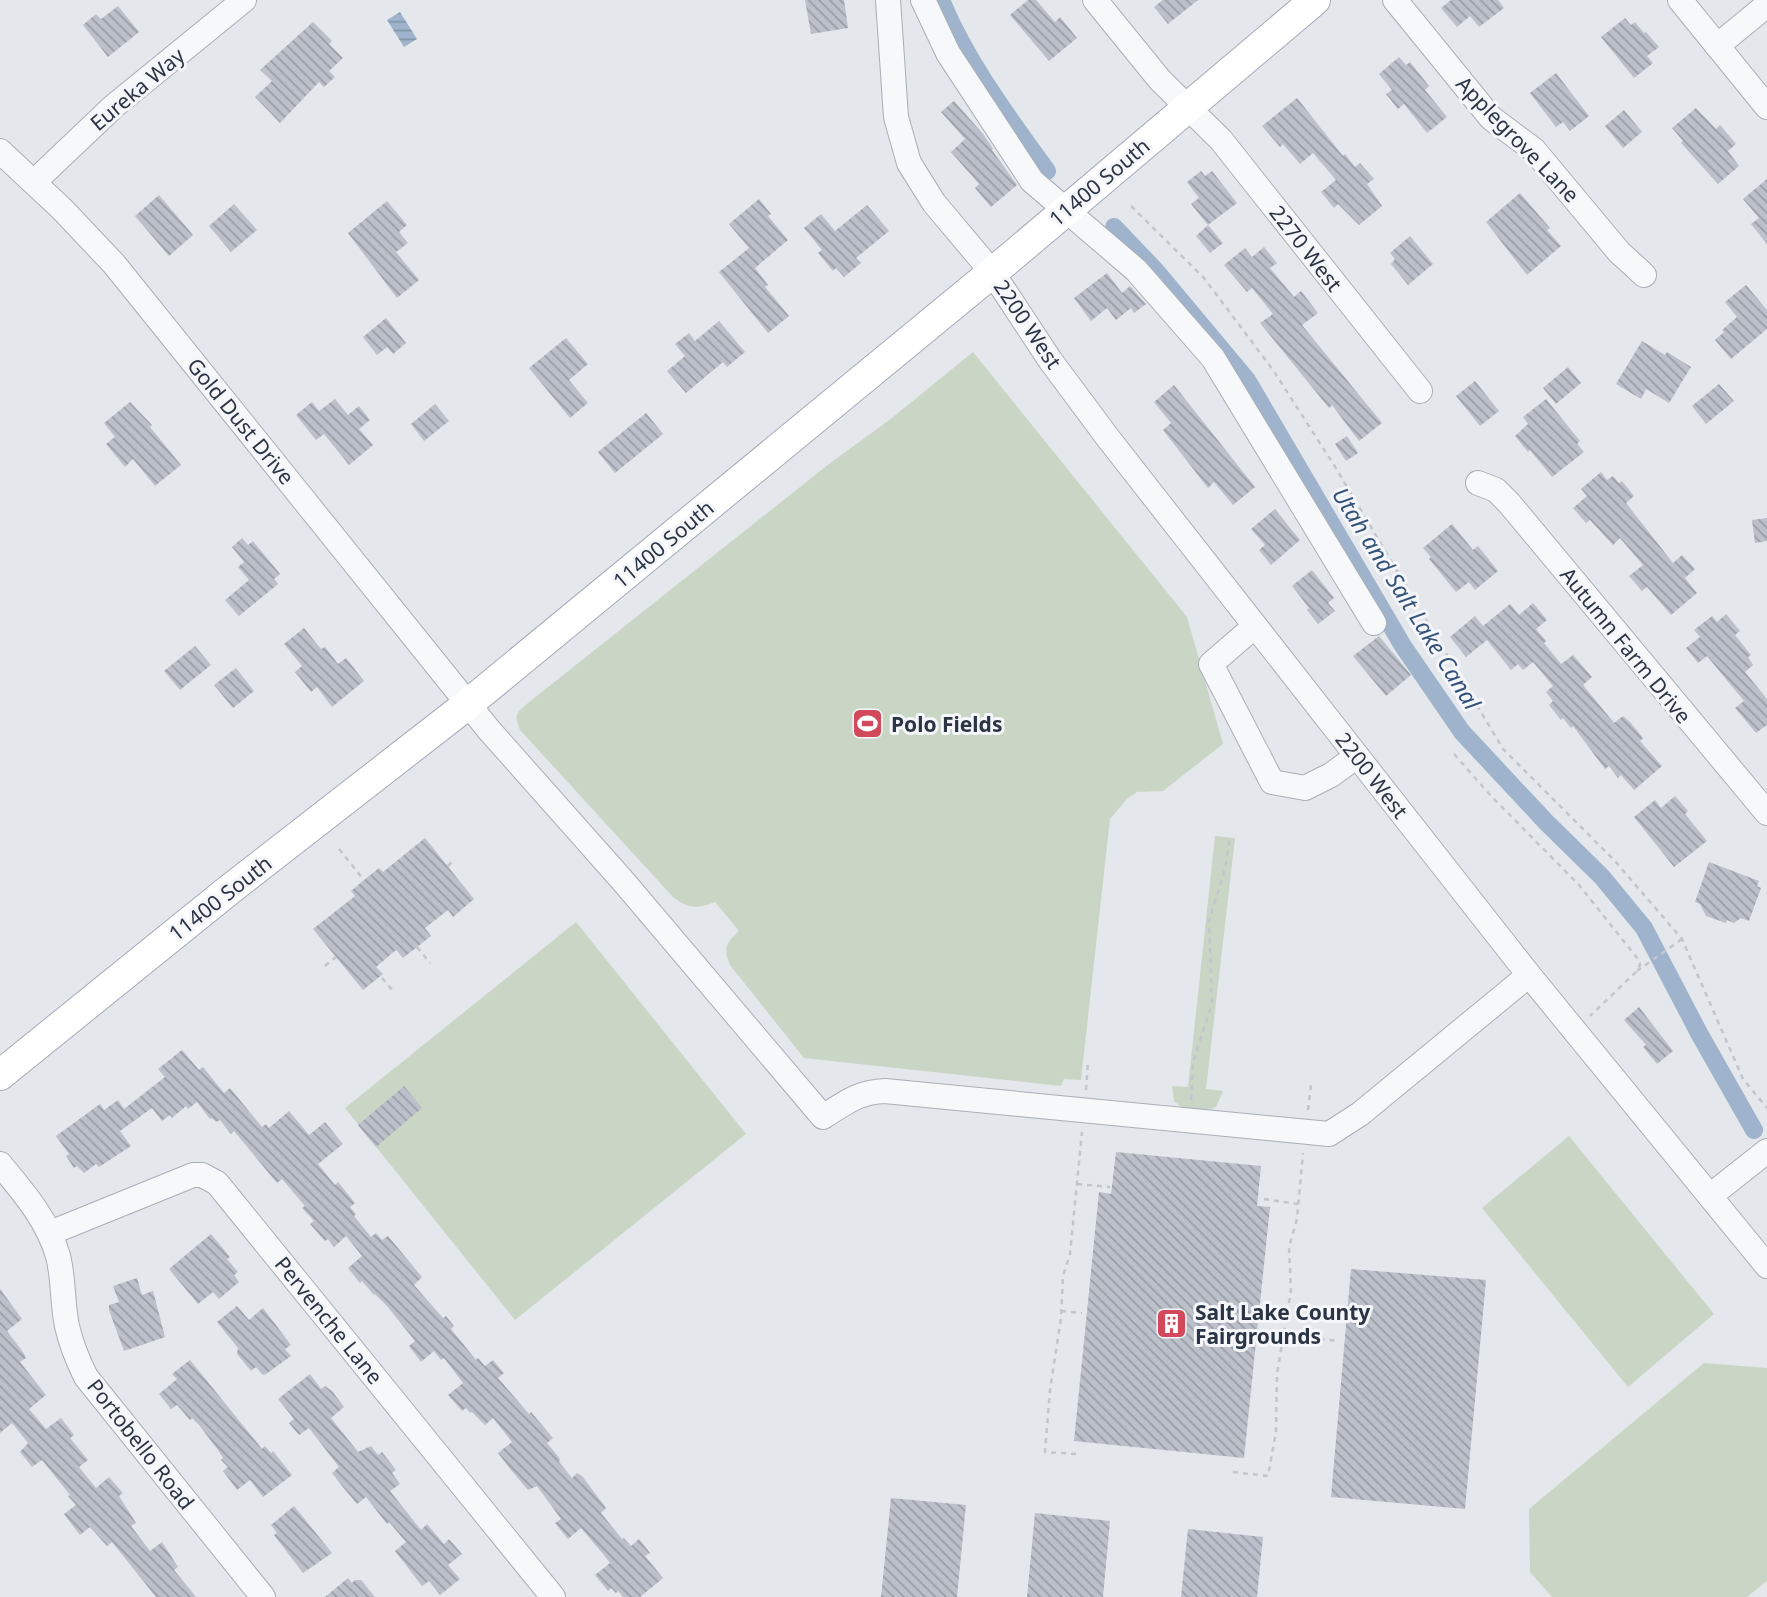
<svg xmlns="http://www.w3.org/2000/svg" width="1767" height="1597" font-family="'Noto Sans',sans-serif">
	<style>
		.grass { fill: #c9d6c5 }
		.water { fill: url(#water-rules) }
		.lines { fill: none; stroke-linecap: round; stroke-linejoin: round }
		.canal { stroke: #9fb4cc; stroke-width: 18 }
		.building { fill: url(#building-back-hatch) }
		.minor-casing { stroke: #a9aeb7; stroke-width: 26 }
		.major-casing { stroke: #a3abb8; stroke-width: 32 }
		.path { stroke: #c2c5cb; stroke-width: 2.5; stroke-dasharray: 5 5; stroke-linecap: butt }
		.minor { stroke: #f7f8fa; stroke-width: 24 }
		.major { stroke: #fff; stroke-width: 30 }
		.labels { text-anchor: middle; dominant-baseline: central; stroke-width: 6; stroke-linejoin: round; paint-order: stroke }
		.street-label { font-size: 21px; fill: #2b3445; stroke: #f4f6f9 }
		.poi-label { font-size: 21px; font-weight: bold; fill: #2b3445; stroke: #f4f6f9; text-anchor: start }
		.water-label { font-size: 23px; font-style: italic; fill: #34527a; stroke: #f4f6f9 }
	</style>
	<defs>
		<pattern id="water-rules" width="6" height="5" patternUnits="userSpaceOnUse" patternTransform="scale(1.75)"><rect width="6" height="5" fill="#9fb4cc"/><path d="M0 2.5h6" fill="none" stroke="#8293a7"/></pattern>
		<pattern id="building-back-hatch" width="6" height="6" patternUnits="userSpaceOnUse" patternTransform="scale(1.75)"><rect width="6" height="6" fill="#bbc0ca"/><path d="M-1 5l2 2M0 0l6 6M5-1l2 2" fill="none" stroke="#989da6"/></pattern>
	</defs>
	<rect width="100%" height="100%" fill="#e4e7ec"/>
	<g class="grass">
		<path d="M 973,352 L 1187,617 L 1223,744 L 1163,791 L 1137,792 L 1127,799 L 1110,819 L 1081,1080 L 1064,1079 L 1061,1086 L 804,1058 L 730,965 C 723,950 726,942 739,931 L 715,902 C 698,909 688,909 673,897 L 520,730 L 516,718 L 519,711 L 528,703 L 829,464 L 892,418 Z"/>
		<path d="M 1215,836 L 1235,838 L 1206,1089 L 1223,1091 L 1216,1107 C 1201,1114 1185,1112 1174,1101 L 1172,1086 L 1188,1087 Z"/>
		<polygon points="576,922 746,1134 515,1320 345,1108"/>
		<polygon points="1569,1136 1714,1314 1628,1387 1482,1208"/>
		<polygon points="1704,1363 1767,1368 1767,1581 1747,1597 1552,1597 1530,1572 1529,1509"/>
	</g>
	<polygon class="water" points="400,12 417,39 404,47 387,20"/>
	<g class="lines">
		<g class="canal">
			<path d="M 941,0 C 966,61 1008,117 1047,171"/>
			<polyline points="1114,227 1156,271 1247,380 1403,646 1462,732 1546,822 1602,877 1644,928 1700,1035 1754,1130"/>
		</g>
	</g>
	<g class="building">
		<polygon points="805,0 844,0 848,28 811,34"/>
		<polygon points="1028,0 1036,0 1055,22 1060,17 1077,38 1049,61 1010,15"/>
		<polygon points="1163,0 1198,0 1168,24 1154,7"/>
		<polygon points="1451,0 1498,0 1504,8 1479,27 1470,16 1457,27 1441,8"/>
		<polygon points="118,6 139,32 108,57 83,25 96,14 101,19"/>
		<polygon points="1625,18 1631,25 1635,22 1644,33 1646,32 1659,47 1647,56 1653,63 1634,78 1601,37"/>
		<polygon points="313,22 332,41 329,44 343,58 329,71 335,77 324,87 319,82 280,123 255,97 272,81 260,70"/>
		<polygon points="1399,57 1406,65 1410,62 1429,86 1425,90 1447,117 1427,133 1404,104 1398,109 1386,94 1392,90 1379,74"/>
		<polygon points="1556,73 1589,116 1570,131 1563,122 1556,127 1530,93"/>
		<polygon points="1297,98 1343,156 1345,154 1355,167 1360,163 1374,179 1367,184 1382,206 1359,225 1338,204 1334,208 1321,192 1336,180 1313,153 1300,164 1283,144 1280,147 1262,126"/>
		<polygon points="954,101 983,134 993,149 992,150 1017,185 991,207 975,188 979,184 951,152 965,139 941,112"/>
		<polygon points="1696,108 1716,129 1720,125 1736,144 1728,151 1739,166 1718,184 1681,143 1683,141 1672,128"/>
		<polygon points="1624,110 1642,132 1623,148 1605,126"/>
		<polygon points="1201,171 1205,176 1212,171 1237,203 1208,225 1191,204 1199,198 1187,182"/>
		<polygon points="1767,179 1767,244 1751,224 1759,218 1743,199"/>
		<polygon points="1520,193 1550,228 1547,230 1561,246 1527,275 1486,222"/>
		<polygon points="159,195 193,235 169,256 135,216"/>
		<polygon points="759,199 771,214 768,216 788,240 755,268 768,285 765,287 789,316 768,333 719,272 749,248 729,224"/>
		<polygon points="387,201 407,225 399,232 408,243 396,252 419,280 397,298 348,233"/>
		<polygon points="234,204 257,230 231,252 209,226"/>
		<polygon points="867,205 889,231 856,258 861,263 844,277 836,268 833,271 818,253 822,250 804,228 821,214 835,231"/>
		<polygon points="1208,225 1223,243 1210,253 1196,236"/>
		<polygon points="1410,236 1433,264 1408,285 1391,264 1395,259 1390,253"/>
		<polygon points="1264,247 1277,263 1270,268 1294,297 1301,291 1318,313 1302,325 1382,423 1359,441 1332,405 1329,408 1260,323 1273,314 1252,288 1247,292 1224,265 1245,248 1252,257"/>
		<polygon points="1107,273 1122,293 1130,286 1146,304 1134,313 1131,308 1116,320 1107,308 1091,321 1074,298"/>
		<polygon points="1746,285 1767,310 1767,329 1731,359 1715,340 1724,332 1722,330 1737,317 1725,302"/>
		<polygon points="386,318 406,343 393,354 387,347 377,355 363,337"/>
		<polygon points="719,321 745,352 727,367 723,362 686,393 667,371 685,356 675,344 689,333 695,341"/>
		<polygon points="566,338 588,364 569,380 588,403 570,418 529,368"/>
		<polygon points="1642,341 1665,355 1667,352 1691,367 1669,403 1646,389 1641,399 1616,384"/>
		<polygon points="1568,367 1581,383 1556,404 1543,388"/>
		<polygon points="1475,381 1499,411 1480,426 1456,396"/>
		<polygon points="1719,384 1734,401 1706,424 1692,406"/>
		<polygon points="1174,385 1255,487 1233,505 1214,482 1208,488 1163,430 1171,423 1154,402"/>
		<polygon points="335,399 348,415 359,406 370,420 359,429 373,445 349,465 324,434 316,440 296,415 312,402 319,411"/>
		<polygon points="1546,399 1580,441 1577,444 1584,452 1552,477 1530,450 1528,452 1515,436 1528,424 1523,417"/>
		<polygon points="130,402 152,425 150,427 181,465 155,486 133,459 125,467 106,444 115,437 104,423"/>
		<polygon points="435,404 449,421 424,441 411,424"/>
		<polygon points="646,413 663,434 615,473 598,452"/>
		<polygon points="1347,436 1358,453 1346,461 1335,444"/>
		<polygon points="1601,472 1607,480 1613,476 1619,483 1622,481 1634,496 1626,503 1673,563 1682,555 1695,569 1685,578 1697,593 1671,615 1647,587 1642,591 1629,576 1643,565 1620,538 1613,545 1590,520 1586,523 1573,508 1587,496 1581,489"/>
		<polygon points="1275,509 1300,540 1271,565 1259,550 1265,545 1251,529"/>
		<polygon points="1767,518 1767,541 1755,543 1752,520"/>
		<polygon points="1452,524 1473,550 1478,546 1498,571 1475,590 1469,582 1456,592 1429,559 1431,557 1423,548"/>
		<polygon points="242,538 248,545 253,541 280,574 274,579 278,584 239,616 225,600 249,580 238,567 244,562 232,547"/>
		<polygon points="1312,570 1334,598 1328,603 1335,611 1318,624 1307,610 1309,608 1292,586"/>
		<polygon points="1533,603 1547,620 1536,629 1546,641 1544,643 1561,664 1573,655 1592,677 1583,685 1614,723 1623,716 1630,722 1643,738 1640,741 1662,766 1634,790 1621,775 1618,778 1609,766 1605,769 1573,726 1571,728 1563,718 1561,720 1549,705 1553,701 1546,692 1553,686 1533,662 1523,670 1518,664 1511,670 1487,640 1466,657 1450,637 1475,616 1483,626 1510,604 1519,615"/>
		<polygon points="1726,614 1740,631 1735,635 1751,655 1748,657 1753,665 1745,672 1767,699 1767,725 1756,733 1735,708 1744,701 1707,656 1698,663 1686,648 1700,637 1694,630 1712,616 1717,622"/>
		<polygon points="304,628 321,649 325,647 338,664 346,658 364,681 332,707 317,687 311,692 295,672 302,666 284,644"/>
		<polygon points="1379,636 1411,675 1386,696 1353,656"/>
		<polygon points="195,646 211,665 180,690 164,671"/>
		<polygon points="236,668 254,691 233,708 214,685"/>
		<polygon points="1675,796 1688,811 1685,814 1707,841 1674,867 1634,817 1655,800 1661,808"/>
		<polygon points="425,838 474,899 453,917 448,910 425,928 431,936 403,958 396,950 376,967 383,974 363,990 313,929 355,896 351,891 364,880 379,868 383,872"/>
		<polygon points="1709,862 1759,881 1757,886 1761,888 1749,921 1741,918 1734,923 1727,920 1726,923 1706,916 1700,904 1695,902"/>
		<polygon points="1639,1007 1673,1051 1657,1064 1643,1047 1646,1045 1624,1020"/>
		<polygon points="182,1050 199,1070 203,1067 224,1093 230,1088 262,1127 266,1124 269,1128 289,1111 309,1135 325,1122 343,1144 318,1164 335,1185 338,1182 355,1203 350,1207 356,1214 354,1216 371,1237 376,1233 382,1240 388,1236 403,1254 422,1277 414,1285 443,1318 446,1316 454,1326 451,1329 476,1360 478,1358 485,1366 493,1360 504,1373 498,1378 529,1414 531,1412 553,1438 547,1443 560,1459 559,1462 572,1478 577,1473 582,1476 606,1508 601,1513 622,1539 624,1538 631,1546 639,1539 650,1553 645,1556 663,1578 640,1597 623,1597 618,1591 616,1593 611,1588 608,1591 595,1575 610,1563 603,1554 581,1528 568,1539 555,1523 561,1519 537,1486 528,1490 511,1470 498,1453 512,1442 493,1418 485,1425 472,1412 470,1413 466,1408 462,1411 448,1395 463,1383 444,1358 441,1360 434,1351 421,1362 409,1346 415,1341 387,1306 375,1294 374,1295 362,1281 360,1283 348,1268 362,1256 346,1236 334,1247 328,1239 325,1241 310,1224 314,1221 302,1208 305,1206 282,1179 277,1183 234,1131 231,1134 220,1120 216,1122 212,1118 210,1119 197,1102 188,1109 186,1106 172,1118 170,1115 162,1121 152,1108 120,1131 131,1146 99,1167 96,1164 84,1173 77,1166 74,1168 66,1156 69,1154 56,1136 100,1104 104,1110 118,1100 124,1109 165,1077 158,1069"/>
		<polygon points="404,1086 422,1108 376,1147 358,1125"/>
		<polygon points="1116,1152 1261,1166 1257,1206 1270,1207 1244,1458 1074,1441 1099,1192 1111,1194"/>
		<polygon points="211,1234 230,1257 227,1259 238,1272 234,1275 239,1282 219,1299 213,1292 198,1304 169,1269"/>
		<polygon points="1351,1269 1486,1280 1465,1509 1331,1497"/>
		<polygon points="137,1278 142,1295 153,1291 165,1337 124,1351 109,1310 109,1305 119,1302 113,1286"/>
		<polygon points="0,1289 22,1319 7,1331 23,1352 26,1358 20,1362 46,1395 29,1409 46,1429 61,1418 74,1435 70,1438 88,1460 79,1467 96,1488 109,1477 123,1493 119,1496 136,1523 131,1526 150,1551 162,1542 178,1567 174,1570 196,1597 156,1597 112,1542 107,1546 90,1527 80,1535 64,1514 76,1505 68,1496 70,1495 42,1460 32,1467 20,1452 28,1443 12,1423 0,1433"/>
		<polygon points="237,1306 249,1320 263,1308 291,1345 285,1349 291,1356 266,1374 263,1375 256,1367 251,1371 237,1354 238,1348 217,1322"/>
		<polygon points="190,1360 262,1449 265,1446 271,1453 273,1451 292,1475 263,1497 250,1480 237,1490 223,1471 228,1467 221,1460 223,1458 218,1450 199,1425 192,1418 190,1420 177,1405 171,1409 159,1394 177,1379 172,1374"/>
		<polygon points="310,1374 321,1389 325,1386 332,1391 344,1407 331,1418 358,1452 371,1446 378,1455 382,1452 396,1470 392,1473 400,1484 390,1491 421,1530 427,1524 444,1544 449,1539 462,1554 448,1565 460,1579 440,1595 429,1581 422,1586 395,1551 406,1542 389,1522 387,1524 366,1497 357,1504 342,1486 332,1473 339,1467 309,1428 299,1435 289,1423 294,1419 278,1399"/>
		<polygon points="891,1498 966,1505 957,1597 881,1597"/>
		<polygon points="294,1506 332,1553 303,1573 274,1535 277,1533 271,1525"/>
		<polygon points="1035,1513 1110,1521 1103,1597 1027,1597"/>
		<polygon points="1188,1529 1263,1537 1257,1597 1181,1597"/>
		<polygon points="348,1578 352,1583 355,1580 361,1580 375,1597 325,1597"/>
	</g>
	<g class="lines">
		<defs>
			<g id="minor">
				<polyline points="888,0 896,117 909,163 934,203 992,272 1050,360 1108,438 1357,756 1529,975 1767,1266"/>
				<polyline points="923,0 948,53 1032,181 1136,270 1213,358 1374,623"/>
				<polyline points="1095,0 1160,80 1221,140 1420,391"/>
				<polyline points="1395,0 1491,118 1534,150 1619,252 1644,275"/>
				<polyline points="1680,0 1767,107"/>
				<polyline points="1717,46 1767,5"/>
				<path d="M 0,151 L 62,209 L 114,264 L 489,730 L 623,881 L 823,1117 C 845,1103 858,1092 885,1091 L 1329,1134 L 1360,1114 L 1529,975"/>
				<polyline points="34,182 114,106 244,0"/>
				<polyline points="1478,483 1496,490 1509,503 1767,813"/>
				<polyline points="1255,626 1211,664 1272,782 1305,788 1331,775 1357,756"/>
				<path d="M 0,1164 C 24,1193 47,1219 58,1256 C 64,1279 62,1303 67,1326 C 71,1344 78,1361 86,1377 L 263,1597"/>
				<polyline points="1710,1196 1767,1151"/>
				<polyline points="50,1233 193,1175 202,1175 217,1183 553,1597"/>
			</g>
			<polyline id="major" points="0,1075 229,890 468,704 1011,257 1315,0"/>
		</defs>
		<use href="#minor" class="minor-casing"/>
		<use href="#major" class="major-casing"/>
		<g class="path">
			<polyline points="1131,206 1204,278 1273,370 1334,465 1503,749 1615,861 1682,939 1743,1079 1767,1108"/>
			<polyline points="1454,754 1491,796 1579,885 1638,959 1640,965 1637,971 1590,1016"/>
			<polyline points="339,849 364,880"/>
			<polyline points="448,866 453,861"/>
			<polyline points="417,947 430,963"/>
			<polyline points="325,966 336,957"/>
			<polyline points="1637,971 1682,939"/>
			<polyline points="382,978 394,992"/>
			<polyline points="1086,1090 1088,1062"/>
			<polyline points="1191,1100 1193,1062 1212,1004 1209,921 1225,869 1230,836"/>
			<polyline points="1308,1110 1311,1085"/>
			<polyline points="1077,1184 1110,1187"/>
			<polyline points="1264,1199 1298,1204"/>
			<polyline points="1061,1311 1082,1313"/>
			<polyline points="1260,1332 1339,1341"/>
			<polyline points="1076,1454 1045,1452 1050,1390 1061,1318 1063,1276 1070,1254 1082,1132"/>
			<polyline points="1233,1472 1268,1476 1276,1432 1277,1374 1291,1290 1289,1247 1297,1219 1303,1153"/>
		</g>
		<use href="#minor" class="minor"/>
		<use href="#major" class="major"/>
	</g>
	<defs>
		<symbol id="stadium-square" viewBox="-11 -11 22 22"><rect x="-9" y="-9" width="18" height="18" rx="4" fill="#d1495b" stroke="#f4f6f9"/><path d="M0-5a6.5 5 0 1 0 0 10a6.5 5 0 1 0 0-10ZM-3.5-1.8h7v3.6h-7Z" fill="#fff"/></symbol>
		<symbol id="building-square" viewBox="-11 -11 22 22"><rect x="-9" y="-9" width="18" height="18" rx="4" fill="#d1495b" stroke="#f4f6f9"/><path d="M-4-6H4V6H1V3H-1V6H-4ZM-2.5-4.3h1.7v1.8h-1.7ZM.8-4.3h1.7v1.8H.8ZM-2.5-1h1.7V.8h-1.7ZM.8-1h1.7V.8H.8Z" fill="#fff"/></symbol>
	</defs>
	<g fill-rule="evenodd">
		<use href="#stadium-square" x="850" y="706" width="35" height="35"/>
		<use href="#building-square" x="1154" y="1306" width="35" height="35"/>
	</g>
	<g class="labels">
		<g class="street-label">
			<text transform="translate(137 89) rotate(-40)">Eureka Way</text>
			<text transform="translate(1518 139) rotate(46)">Applegrove Lane</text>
			<text transform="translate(1099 182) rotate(-40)">11400 South</text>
			<text transform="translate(1306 248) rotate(52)">2270 West</text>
			<text transform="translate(1028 324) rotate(56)">2200 West</text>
			<text transform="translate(241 421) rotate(51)">Gold Dust Drive</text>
			<text transform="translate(663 544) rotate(-40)">11400 South</text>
			<text transform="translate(1626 645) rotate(51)">Autumn Farm Drive</text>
			<text transform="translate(1372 775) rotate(52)">2200 West</text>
			<text transform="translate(220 898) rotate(-38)">11400 South</text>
			<text transform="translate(329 1320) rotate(51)">Pervenche Lane</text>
			<text transform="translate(141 1444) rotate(52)">Portobello Road</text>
		</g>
		<g class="poi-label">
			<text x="891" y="724">Polo Fields</text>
			<text x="1195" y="1312">Salt Lake County<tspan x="1195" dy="24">Fairgrounds</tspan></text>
		</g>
		<g class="water-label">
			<text transform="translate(1407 598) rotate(58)">Utah and Salt Lake Canal</text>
		</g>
	</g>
</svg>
